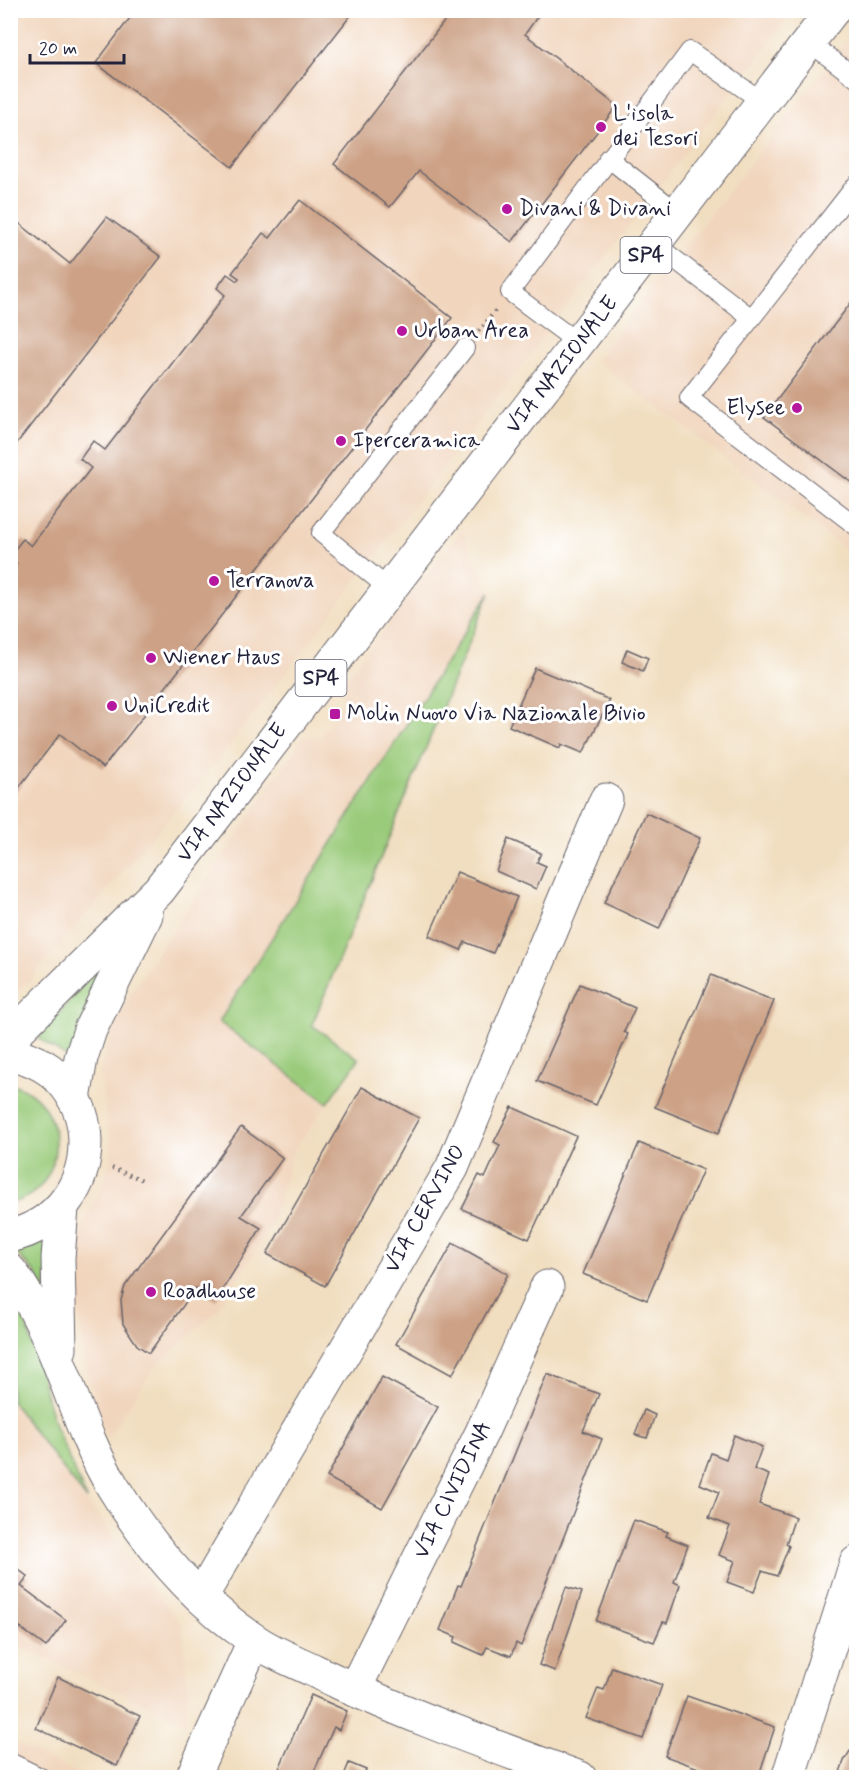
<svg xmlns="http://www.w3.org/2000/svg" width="867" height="1788" font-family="Mynerve,sans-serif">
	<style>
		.built { fill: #f1d5bd }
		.green { fill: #9acb7a; stroke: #5e765a; stroke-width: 1.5 }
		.building { fill: #cca185 }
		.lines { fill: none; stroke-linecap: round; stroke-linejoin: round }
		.lane-casing { stroke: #6a646a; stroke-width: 20 }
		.street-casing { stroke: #6a646a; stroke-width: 35 }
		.secondary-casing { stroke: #6a646a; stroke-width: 35 }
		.primary-casing { stroke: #6a646a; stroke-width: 35 }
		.path { stroke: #6a646a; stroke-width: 4; stroke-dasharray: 1.5 4.5; stroke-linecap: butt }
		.lane { stroke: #fff; stroke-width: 18 }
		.street { stroke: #fff; stroke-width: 33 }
		.secondary { stroke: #fff; stroke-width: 33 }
		.primary { stroke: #fff; stroke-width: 33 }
		.poi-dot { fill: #b5179e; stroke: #fff; stroke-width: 2 }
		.labels { text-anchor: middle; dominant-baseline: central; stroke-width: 6; stroke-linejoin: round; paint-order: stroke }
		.shield { fill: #fff; stroke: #646476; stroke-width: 1.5 }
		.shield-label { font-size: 21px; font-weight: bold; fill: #22223b }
		.poi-label { font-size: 22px; fill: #22223b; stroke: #fff; text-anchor: start }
		.street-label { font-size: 22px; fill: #22223b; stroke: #fff }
	</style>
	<rect width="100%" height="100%" fill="#fff"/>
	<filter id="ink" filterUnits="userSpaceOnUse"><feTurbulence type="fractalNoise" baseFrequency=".0167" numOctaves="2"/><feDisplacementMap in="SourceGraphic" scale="12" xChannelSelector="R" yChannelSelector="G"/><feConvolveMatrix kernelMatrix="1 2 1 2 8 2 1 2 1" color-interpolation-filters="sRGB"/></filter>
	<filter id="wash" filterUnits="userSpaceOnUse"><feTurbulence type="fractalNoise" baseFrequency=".008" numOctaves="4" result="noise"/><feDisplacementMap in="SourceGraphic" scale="24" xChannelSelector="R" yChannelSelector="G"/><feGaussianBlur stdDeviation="1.35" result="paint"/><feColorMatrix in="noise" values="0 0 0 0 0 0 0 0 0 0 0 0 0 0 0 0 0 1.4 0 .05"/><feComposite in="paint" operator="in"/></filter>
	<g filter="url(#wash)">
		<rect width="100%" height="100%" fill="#f1dec0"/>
		<g class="built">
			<polygon points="11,11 794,11 220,758 29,981 11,996"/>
			<polygon points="856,29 856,557 596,360"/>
			<polygon points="462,530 490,592 219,1021 328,1103 293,1152 273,1222 218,1310 152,1370 107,1440 84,1363 74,1257 83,1225 105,1177 112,1153 100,1072 110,1038 132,991 303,737 320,737 344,703 341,684"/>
			<polygon points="10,1401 182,1626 188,1687 187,1723 11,1643"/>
			<polygon points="11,1741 85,1777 11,1777"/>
		</g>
		<g class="green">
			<polygon points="490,592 312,1025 359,1059 328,1103 219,1022"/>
			<polygon points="129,930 68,1058 38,1038"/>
			<path d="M 11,1084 C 69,1098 71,1190 11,1203 Z"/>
			<polygon points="49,1239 46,1293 36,1274 15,1252 33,1247"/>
			<polygon points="11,1291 25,1318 55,1426 87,1500 11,1401"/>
		</g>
		<g id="blocks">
			<g class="building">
				<polygon points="136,10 355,10 232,167 96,63"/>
				<polygon points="453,10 542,10 525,34 617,106 512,242 419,171 390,207 334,164"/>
				<polygon points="300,200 452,318 103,768 60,734 10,799 10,572 17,564 10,560 10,555 23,539 31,546 91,468 80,459 93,441 105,450 225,295 217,288 227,274 237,281 239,278 232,273 263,233 270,238"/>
				<polygon points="10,216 70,264 107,217 161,257 10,452"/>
				<polygon points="856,296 856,486 764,417"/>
				<polygon points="627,649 648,658 643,671 622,662"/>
				<polygon points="535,668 610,700 583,753 561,744 560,748 509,726"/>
				<polygon points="646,813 700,838 659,929 604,903"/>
				<polygon points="508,839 541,853 537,862 546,866 536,889 496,871"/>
				<polygon points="457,872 517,897 493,953 465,942 461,950 429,936"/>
				<polygon points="711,975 774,1001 719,1133 655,1107"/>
				<polygon points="580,984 635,1008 624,1032 628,1034 596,1105 537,1081"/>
				<polygon points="362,1087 419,1118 325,1286 267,1254"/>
				<polygon points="512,1107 576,1136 529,1239 462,1209 479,1175 485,1178 500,1145 494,1142"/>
				<polygon points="241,1127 283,1158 241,1216 261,1228 216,1300 196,1288 149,1353 137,1345 123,1324 121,1300 125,1286"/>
				<polygon points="639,1143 703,1170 647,1300 583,1274"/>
				<polygon points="453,1243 508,1274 452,1375 396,1344"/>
				<polygon points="547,1374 599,1394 583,1431 602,1439 521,1646 516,1643 511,1656 487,1647 483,1655 454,1642 456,1637 440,1630 458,1585 461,1586"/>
				<polygon points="382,1377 438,1407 382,1508 327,1477"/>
				<polygon points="644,1410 655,1415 647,1438 635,1435"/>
				<polygon points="734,1435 762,1447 754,1469 769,1475 759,1504 795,1517 786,1544 789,1546 777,1576 762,1571 754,1592 727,1582 735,1561 719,1555 730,1526 709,1518 719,1492 700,1484 711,1453 726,1459"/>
				<polygon points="634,1520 668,1532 666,1536 688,1545 674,1582 680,1585 667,1623 663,1622 654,1642 596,1621"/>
				<polygon points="10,1563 28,1577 21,1586 66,1620 46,1647 10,1620"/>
				<polygon points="566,1587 582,1592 555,1671 539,1665"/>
				<polygon points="612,1667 662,1685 643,1739 586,1718 598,1688 604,1690"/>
				<polygon points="58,1677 140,1716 117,1766 36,1728"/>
				<polygon points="311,1695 347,1711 339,1730 334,1727 311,1778 275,1778"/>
				<polygon points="687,1696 775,1727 758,1778 726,1778 665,1756"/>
				<polygon points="856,1745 856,1778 838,1778 844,1761 850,1751 854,1752"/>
				<polygon points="349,1763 366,1770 362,1778 343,1778"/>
			</g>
		</g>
	</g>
	<g filter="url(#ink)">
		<use href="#blocks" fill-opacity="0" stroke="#6a646a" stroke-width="1.5"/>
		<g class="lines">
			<defs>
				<g id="lane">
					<polyline points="809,42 856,78"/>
					<polyline points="608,158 677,212"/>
					<polyline points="856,185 689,398 856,526"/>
					<polyline points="655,244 750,317"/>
					<polyline points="578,343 510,292 690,51 763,102"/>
					<polyline points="389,589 321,533 465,348"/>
					<polyline points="10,1762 42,1778"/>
				</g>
				<g id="street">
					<polyline points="201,1597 452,1168 606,800"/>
					<polyline points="354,1690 482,1432 547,1287"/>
					<polyline points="192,1778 254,1641"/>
					<polyline points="788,1778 856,1563"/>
				</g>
				<g id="secondary">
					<path d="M 10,1271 C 60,1335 71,1418 113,1487 C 149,1546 196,1601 254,1640 C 272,1653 295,1661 315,1671 C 400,1713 491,1745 580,1778"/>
					<polyline points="60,1349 58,1258 62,1208"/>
				</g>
				<g id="primary">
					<polyline points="10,1038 159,890 833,10"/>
					<path d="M 10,1054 C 110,1071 110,1213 10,1236"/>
					<polyline points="74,1099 81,1058 90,1030 146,915"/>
				</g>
			</defs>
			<use href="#lane" class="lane-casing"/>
			<use href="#street" class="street-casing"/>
			<use href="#secondary" class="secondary-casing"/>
			<use href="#primary" class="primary-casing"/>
			<g class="path">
				<polyline points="479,331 495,311"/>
				<polyline points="112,1168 143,1180"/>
			</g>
			<use href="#lane" class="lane"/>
			<use href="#street" class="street"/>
			<use href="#secondary" class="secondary"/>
			<use href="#primary" class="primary"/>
		</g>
	</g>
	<g class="poi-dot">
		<circle cx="601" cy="127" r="6"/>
		<circle cx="507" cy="209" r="6"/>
		<circle cx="402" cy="331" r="6"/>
		<circle cx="797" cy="408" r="6"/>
		<circle cx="341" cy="441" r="6"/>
		<circle cx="214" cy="581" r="6"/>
		<circle cx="151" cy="658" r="6"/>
		<circle cx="112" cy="706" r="6"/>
		<rect x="329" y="708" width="12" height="12" rx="3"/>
		<circle cx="151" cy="1292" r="6"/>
	</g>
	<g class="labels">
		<g class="shield">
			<rect x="620.5" y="237" width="51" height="36" rx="4.5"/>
			<rect x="295.5" y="660" width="51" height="36" rx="4.5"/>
		</g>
		<g class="shield-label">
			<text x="646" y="255">SP4</text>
			<text x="321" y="678">SP4</text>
		</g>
		<g class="poi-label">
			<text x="613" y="114">L'isola<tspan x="613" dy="25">dei Tesori</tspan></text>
			<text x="519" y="209">Divani &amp; Divani</text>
			<text x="414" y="331">Urban Area</text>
			<text x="785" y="408" text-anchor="end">Elysee</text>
			<text x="353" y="441">Iperceramica</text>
			<text x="226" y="581">Terranova</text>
			<text x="163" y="658">Wiener Haus</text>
			<text x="124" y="706">UniCredit</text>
			<text x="347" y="714">Molin Nuovo Via Nazionale Bivio</text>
			<text x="163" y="1292">Roadhouse</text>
		</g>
		<g class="street-label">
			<text transform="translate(562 365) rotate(-52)">VIA NAZIONALE</text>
			<text transform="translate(232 793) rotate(-53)">VIA NAZIONALE</text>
			<text transform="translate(425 1209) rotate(-61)">VIA CERVINO</text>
			<text transform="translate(453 1490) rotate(-64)">VIA CIVIDINA</text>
		</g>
	</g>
	<rect width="867" height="1788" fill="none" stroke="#fff" stroke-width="36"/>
	<path d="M30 54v9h94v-9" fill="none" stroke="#22223b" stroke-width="3"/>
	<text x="39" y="54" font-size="18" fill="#22223b" stroke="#ffffff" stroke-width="4.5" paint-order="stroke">20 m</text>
</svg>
